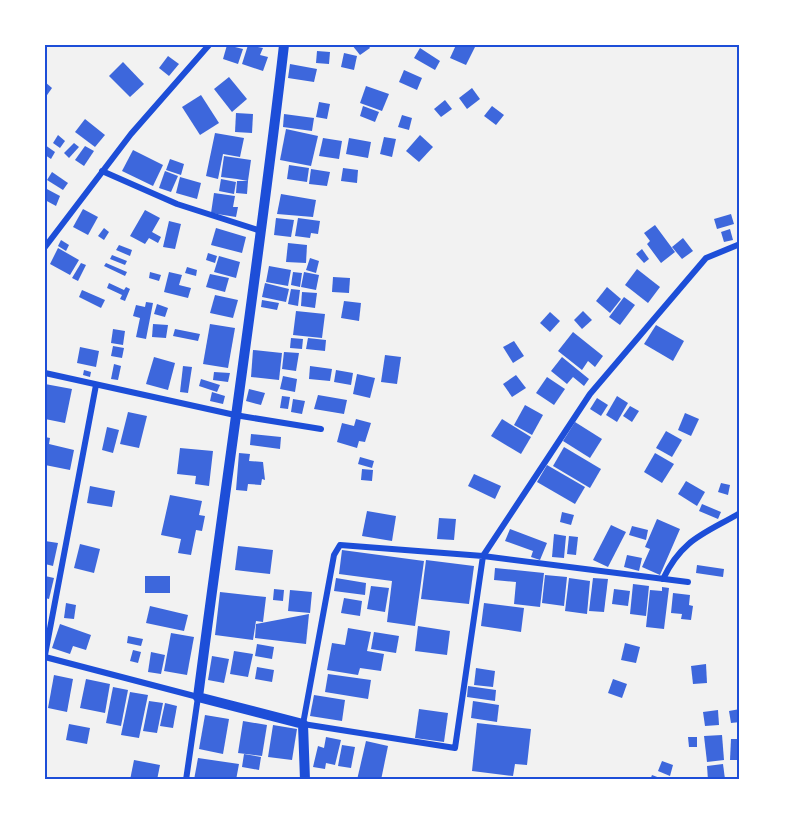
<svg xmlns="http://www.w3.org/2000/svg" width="785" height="825" font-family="'DejaVu Sans',sans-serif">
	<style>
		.building { fill: #3d67dc }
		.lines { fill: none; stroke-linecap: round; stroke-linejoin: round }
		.minor { stroke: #1d4ed8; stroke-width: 6 }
		.tertiary { stroke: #1d4ed8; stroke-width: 10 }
		.neatline { fill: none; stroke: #1d4ed8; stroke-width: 2 }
	</style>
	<rect width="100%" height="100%" fill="#f2f2f2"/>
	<g class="building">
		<polygon points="227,45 243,49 238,64 223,59"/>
		<polygon points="248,45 263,48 260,55 268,57 263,71 242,64"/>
		<polygon points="352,45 368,45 370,48 360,55"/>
		<polygon points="456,45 476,45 466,65 450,58"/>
		<polygon points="420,48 440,61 435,70 414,58"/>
		<polygon points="317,51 330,52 329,64 316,63"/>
		<polygon points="344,53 357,56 354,70 341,67"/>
		<polygon points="168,56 179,64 169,76 159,68"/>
		<polygon points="123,62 144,84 130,97 109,76"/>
		<polygon points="290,64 317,69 314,82 288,78"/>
		<polygon points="404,70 422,78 417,90 399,82"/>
		<polygon points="229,77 247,99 232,112 214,89"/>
		<polygon points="45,82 52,88 45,98"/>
		<polygon points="366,86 389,94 382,111 360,103"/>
		<polygon points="472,88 480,99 467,109 459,98"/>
		<polygon points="201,95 219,123 200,135 182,107"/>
		<polygon points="445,100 452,109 441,117 434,109"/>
		<polygon points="319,102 330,104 327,119 316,117"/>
		<polygon points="363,106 379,112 375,122 360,116"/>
		<polygon points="492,106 504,115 496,125 484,116"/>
		<polygon points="236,113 253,114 252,133 235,132"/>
		<polygon points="284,114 314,118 312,131 283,127"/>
		<polygon points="402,115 412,118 409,130 398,127"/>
		<polygon points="85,119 105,135 95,147 75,132"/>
		<polygon points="286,129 318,136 311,166 280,160"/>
		<polygon points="215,133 244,138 240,157 223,154 218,179 206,176"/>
		<polygon points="58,135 65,141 60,148 53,143"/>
		<polygon points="420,135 433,147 419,162 406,151"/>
		<polygon points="384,137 396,139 392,157 380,154"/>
		<polygon points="323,138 342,141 339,159 319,156"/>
		<polygon points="349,138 371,142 368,158 346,154"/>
		<polygon points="74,143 79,147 69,158 64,153"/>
		<polygon points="45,145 55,152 51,159 45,155"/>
		<polygon points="85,146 94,151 84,166 75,160"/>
		<polygon points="133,150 163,165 153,186 122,171"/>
		<polygon points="224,156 251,160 248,181 237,179 237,177 237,179 221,177"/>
		<polygon points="170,159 184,164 181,175 166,170"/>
		<polygon points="289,165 309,168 307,182 287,179"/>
		<polygon points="343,168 358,170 357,183 341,181"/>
		<polygon points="311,169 330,172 327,186 309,184"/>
		<polygon points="165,171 178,176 171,192 159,188"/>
		<polygon points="52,172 68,183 63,190 47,180"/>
		<polygon points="180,177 201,183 197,199 176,193"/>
		<polygon points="221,179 236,182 234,194 219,191"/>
		<polygon points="237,181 248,181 247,194 236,193"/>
		<polygon points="45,188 60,196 56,206 45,200"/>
		<polygon points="214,193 235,196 233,207 238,207 236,217 211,213"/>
		<polygon points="281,194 316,200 313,217 277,214"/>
		<polygon points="83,209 98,217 88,235 73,227"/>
		<polygon points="145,210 160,218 152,232 161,237 158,243 149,238 145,244 130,236"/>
		<polygon points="731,214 734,224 717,229 714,219"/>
		<polygon points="276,218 294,220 291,237 274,235"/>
		<polygon points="298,218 320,221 318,234 311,233 310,238 295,236"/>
		<polygon points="169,221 181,224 175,249 163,247"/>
		<polygon points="655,225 675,252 661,263 647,244 650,241 644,233"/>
		<polygon points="104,228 109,232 104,240 98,236"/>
		<polygon points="216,228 246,237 242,253 211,245"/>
		<polygon points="730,229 733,240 724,242 721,232"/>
		<polygon points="683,238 693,251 682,259 672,247"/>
		<polygon points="61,240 69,245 66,251 58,246"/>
		<polygon points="288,243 307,245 306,263 286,262"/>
		<polygon points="119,245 132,250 130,256 116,250"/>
		<polygon points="58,248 79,260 70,275 50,264"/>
		<polygon points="642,249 649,259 644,263 636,254"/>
		<polygon points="208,253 217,256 215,263 206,260"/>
		<polygon points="112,255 127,261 125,265 110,259"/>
		<polygon points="219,256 240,262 236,278 214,272"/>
		<polygon points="310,258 319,261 316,273 306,270"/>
		<polygon points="81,263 86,265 78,281 72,278"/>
		<polygon points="106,263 127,272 125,276 104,266"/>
		<polygon points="269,266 291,270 288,286 266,282"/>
		<polygon points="187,267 197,270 196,276 185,273"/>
		<polygon points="637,269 660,287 648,303 625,285"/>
		<polygon points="150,272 161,275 159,281 149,278"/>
		<polygon points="169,272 182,275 179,285 191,288 188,298 164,292"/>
		<polygon points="293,272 302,273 300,287 291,285"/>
		<polygon points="304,272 319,275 316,290 301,287"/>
		<polygon points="210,274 229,278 225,292 206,287"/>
		<polygon points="333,277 350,278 349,293 332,292"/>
		<polygon points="109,283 124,290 126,287 130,289 125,301 120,299 122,295 107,288"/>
		<polygon points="265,283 289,289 286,302 262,297"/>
		<polygon points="607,287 621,299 610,313 596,301"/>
		<polygon points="291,289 300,290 298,306 288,304"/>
		<polygon points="82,290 105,300 101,308 79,297"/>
		<polygon points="302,292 317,293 315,308 301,306"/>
		<polygon points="215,295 238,300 233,318 210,313"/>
		<polygon points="624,297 635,305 620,325 609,317"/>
		<polygon points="262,300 279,303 277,310 261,307"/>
		<polygon points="344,301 361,303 359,321 341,318"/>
		<polygon points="146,302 153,303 146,339 136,337 140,318 133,316 136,305 145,307"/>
		<polygon points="157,304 168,308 165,317 154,314"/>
		<polygon points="296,311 325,314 322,338 293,335"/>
		<polygon points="583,311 592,320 582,329 574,320"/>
		<polygon points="550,312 560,321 550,332 540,323"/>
		<polygon points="153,324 168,325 166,338 152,337"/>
		<polygon points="210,324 235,328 228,368 203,364"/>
		<polygon points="656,325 684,341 673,361 644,344"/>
		<polygon points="113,329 125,331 123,345 111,343"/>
		<polygon points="175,329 200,334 198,341 173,336"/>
		<polygon points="573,332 603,356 595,367 588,361 582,370 558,351"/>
		<polygon points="291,338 303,339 302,349 290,348"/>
		<polygon points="308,338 326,340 325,351 306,349"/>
		<polygon points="514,341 524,356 513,363 503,347"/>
		<polygon points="113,346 124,348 122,358 111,356"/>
		<polygon points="80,347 99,351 96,367 77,363"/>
		<polygon points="253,350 282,353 279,380 251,377"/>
		<polygon points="284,352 299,353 296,371 282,369"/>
		<polygon points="385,355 401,357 397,384 381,382"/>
		<polygon points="154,357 175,363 168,390 146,384"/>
		<polygon points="562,357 589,379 584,386 573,377 567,384 551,371"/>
		<polygon points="114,364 121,366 118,380 111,379"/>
		<polygon points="183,366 192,367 188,393 180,392"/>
		<polygon points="310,366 332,369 330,381 309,379"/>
		<polygon points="84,370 91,372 90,377 83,375"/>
		<polygon points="336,370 353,373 351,385 334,382"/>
		<polygon points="214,372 230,373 228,382 213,380"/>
		<polygon points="357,374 375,378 370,398 353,394"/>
		<polygon points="516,375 526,388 512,397 503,384"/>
		<polygon points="283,376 297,379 295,392 280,389"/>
		<polygon points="547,377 565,389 554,405 536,393"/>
		<polygon points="201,379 220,385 217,392 199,386"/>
		<polygon points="45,384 72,389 65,423 45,419"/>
		<polygon points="249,389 265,393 261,405 246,401"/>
		<polygon points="212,392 225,396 223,404 210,401"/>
		<polygon points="318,395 347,400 344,414 314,409"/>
		<polygon points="282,396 290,397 288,409 280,408"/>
		<polygon points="617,396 628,403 617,422 606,415"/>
		<polygon points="597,398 608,405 601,416 590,409"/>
		<polygon points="293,399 305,401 302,414 291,412"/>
		<polygon points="525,405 543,415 532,435 514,425"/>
		<polygon points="630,406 639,411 632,422 623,416"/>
		<polygon points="128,412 147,416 139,448 120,444"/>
		<polygon points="685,413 699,419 691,436 678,430"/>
		<polygon points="356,419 371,423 365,442 359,441 357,448 337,442 342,423 354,426"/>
		<polygon points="502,419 531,437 521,454 491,436"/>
		<polygon points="575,422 602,439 590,458 563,441"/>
		<polygon points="107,427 119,430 113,453 102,450"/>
		<polygon points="666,431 682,440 672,457 656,448"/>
		<polygon points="251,434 281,437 280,449 250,445"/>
		<polygon points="45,437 50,438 49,444 74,450 70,470 45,465"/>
		<polygon points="564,447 601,469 590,488 553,466"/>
		<polygon points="180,448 213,451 209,486 195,484 196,476 177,474"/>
		<polygon points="239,453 250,454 249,461 263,462 265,480 262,479 261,485 248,484 247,491 236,490"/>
		<polygon points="655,453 674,464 662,483 644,472"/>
		<polygon points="360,457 374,461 372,468 358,464"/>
		<polygon points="547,465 585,487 575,504 537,482"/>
		<polygon points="362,469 373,470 372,481 361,480"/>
		<polygon points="474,474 501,486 495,499 468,486"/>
		<polygon points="686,481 705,492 697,506 678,494"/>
		<polygon points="721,483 730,485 728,495 718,492"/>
		<polygon points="90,486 115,491 112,507 87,503"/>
		<polygon points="170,495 202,501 199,515 205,516 202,531 196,530 191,555 178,553 181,539 161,535"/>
		<polygon points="702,504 721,512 718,519 699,511"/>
		<polygon points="367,511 396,516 392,541 362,536"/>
		<polygon points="562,512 574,515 571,525 560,522"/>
		<polygon points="439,518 456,519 454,540 437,539"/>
		<polygon points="657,519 680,529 660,575 642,567 650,549 645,547"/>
		<polygon points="611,525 626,532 608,567 593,560"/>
		<polygon points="632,526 648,530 646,540 629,535"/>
		<polygon points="510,529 547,543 540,560 531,557 533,551 505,541"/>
		<polygon points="554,534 566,536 564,558 552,557"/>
		<polygon points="569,536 578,537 576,555 567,554"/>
		<polygon points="45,541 58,543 53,566 45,564"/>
		<polygon points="80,544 100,549 94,573 74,568"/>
		<polygon points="238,546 273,550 270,574 235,570"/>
		<polygon points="342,550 424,561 415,626 387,622 392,581 339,574"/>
		<polygon points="627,555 642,558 639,571 624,567"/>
		<polygon points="426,560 474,566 469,604 421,599"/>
		<polygon points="697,565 724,569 723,577 696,573"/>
		<polygon points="495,568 544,573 540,607 514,604 516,582 494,580"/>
		<polygon points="545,575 567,577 564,606 542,603"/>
		<polygon points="45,576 54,578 49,599 45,598"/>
		<rect x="145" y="576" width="25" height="17"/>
		<polygon points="336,578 366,583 365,595 334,591"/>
		<polygon points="569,578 590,581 587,614 565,611"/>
		<polygon points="593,578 608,579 604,612 589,611"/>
		<polygon points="633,584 649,586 646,616 630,614"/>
		<polygon points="371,586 389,588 385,612 367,609"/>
		<polygon points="662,587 669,588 664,629 646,627 650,590 662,591"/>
		<polygon points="274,589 284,590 283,601 273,600"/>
		<polygon points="614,589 630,591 628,606 612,604"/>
		<polygon points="290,590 312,592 310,613 288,611"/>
		<polygon points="220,592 266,597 263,622 256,621 253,640 215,635"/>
		<polygon points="673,593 690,595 689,605 693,606 691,620 681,619 682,614 671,613"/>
		<polygon points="344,598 362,601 360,616 341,613"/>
		<polygon points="66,603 76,605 74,619 64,618"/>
		<polygon points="484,603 524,608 521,632 481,626"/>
		<polygon points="150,606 188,615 184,631 146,623"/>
		<polygon points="309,614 306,644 255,638 256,624"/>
		<polygon points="60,624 91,635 86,650 73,646 70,654 52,648"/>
		<polygon points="418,626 450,631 447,655 415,651"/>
		<polygon points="348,628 371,632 367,651 384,654 381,671 360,668 358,675 327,670 332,643 345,645"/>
		<polygon points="374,632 399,636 396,653 371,649"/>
		<polygon points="171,633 194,637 187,675 164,671"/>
		<polygon points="128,636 143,639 141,646 127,643"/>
		<polygon points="625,643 640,647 636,663 621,660"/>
		<polygon points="257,644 274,647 272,659 255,656"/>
		<polygon points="133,650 141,652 138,663 130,661"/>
		<polygon points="234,651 253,654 248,677 230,674"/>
		<polygon points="151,652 165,655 161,674 148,672"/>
		<polygon points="212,656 229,659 224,683 208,680"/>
		<polygon points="706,664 707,683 693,684 691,666"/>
		<polygon points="257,667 274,670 272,682 255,679"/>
		<polygon points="476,668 495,671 493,687 474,685"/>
		<polygon points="328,674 371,680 368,699 325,692"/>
		<polygon points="54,675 73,679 67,712 48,708"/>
		<polygon points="86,679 110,684 105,713 80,708"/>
		<polygon points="613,679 627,684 622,698 608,693"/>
		<polygon points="468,686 496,690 495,701 467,697"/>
		<polygon points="113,687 128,690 121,726 106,723"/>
		<polygon points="130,692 148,695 139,738 121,735"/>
		<polygon points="314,695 345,700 342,721 310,716"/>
		<polygon points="149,701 163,703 157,733 143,731"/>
		<polygon points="473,701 499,705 497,722 471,718"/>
		<polygon points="165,703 177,706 173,728 160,726"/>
		<polygon points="419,709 448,713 444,742 415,738"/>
		<polygon points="740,709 740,722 731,723 729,711"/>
		<polygon points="718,710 719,725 705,726 703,712"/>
		<polygon points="205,715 229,719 223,754 199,749"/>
		<polygon points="243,721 267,725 262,756 238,753"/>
		<polygon points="477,723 531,729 527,765 515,764 513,776 472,771"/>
		<polygon points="69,724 90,728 87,744 66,740"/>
		<polygon points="273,725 297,729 292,760 268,757"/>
		<polygon points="722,735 724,760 707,762 704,736"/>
		<polygon points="326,737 341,740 335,765 326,763 325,769 313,767 318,746 324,748"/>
		<polygon points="688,737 697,737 697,747 689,747"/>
		<polygon points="731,739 740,739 740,760 730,760"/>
		<polygon points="366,741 388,746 381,780 357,780"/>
		<polygon points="342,745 355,747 351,768 338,766"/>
		<polygon points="244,754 261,757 259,770 242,767"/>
		<polygon points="198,758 239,764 236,780 194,780"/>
		<polygon points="134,760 160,765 157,780 130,780"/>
		<polygon points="662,761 673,765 670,776 658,771"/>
		<polygon points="723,764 725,779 708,780 707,766"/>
		<polygon points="652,775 665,780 650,780"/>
	</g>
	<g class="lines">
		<g class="minor">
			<polyline points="102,171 177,204 261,231"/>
			<polyline points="45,247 131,134 209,45"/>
			<polyline points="45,373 235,415 321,429"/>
			<path d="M 663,579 C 682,539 704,534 740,513"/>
			<polyline points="688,582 483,556 340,545 334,555 303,724 455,748 483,556 590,394 706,258 740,244"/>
			<polyline points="45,655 96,385"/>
			<polyline points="45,657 198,697 186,780"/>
		</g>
		<path class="tertiary" d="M 284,45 C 259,263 226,480 198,697 L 303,724 L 305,780"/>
	</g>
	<rect width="785" height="825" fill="none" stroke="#ffffff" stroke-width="93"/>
	<rect x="46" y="46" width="692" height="732" class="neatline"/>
</svg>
